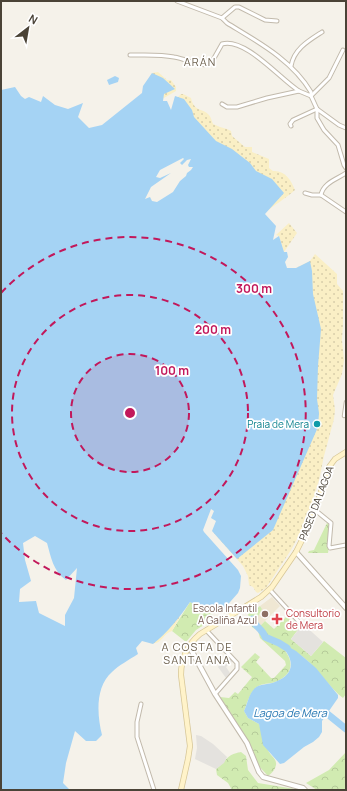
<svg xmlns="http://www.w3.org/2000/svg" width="347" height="791" font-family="Manrope,sans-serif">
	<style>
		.education { fill: #efe7d3 }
		.forest { fill: url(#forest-crowns) }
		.sand { fill: url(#sand-dots) }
		.parking { fill: #e4e2de }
		.water { fill: #a5d3f4; fill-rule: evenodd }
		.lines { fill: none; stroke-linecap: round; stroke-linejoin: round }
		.river { stroke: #a5d3f4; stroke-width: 7 }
		.pedestrian-casing { stroke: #c2baac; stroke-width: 4.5 }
		.minor-casing { stroke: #c2baac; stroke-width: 5 }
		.tertiary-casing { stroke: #c2baac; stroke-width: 6 }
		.secondary-casing { stroke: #d7c798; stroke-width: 6 }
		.pedestrian { stroke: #fff; stroke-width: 2.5 }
		.minor { stroke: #fff; stroke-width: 3 }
		.tertiary { stroke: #fff; stroke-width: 4 }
		.secondary { stroke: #fff3ca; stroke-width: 4.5 }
		.ring { fill: none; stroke: #c2185b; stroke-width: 2; stroke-dasharray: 7 5 }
		.culture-dot { fill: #0f9aa8; stroke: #fff; stroke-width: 1.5 }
		.education-dot { fill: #8d6e63; stroke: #fff; stroke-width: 1.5 }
		.health-dot { fill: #e0444e; stroke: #fff; stroke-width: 1.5 }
		.labels { text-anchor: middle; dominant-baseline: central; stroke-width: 3.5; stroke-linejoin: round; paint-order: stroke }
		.culture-label { font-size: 10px; fill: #0d838f; stroke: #fff; text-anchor: end }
		.street-label { font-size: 10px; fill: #4a4337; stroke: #fff }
		.education-label { font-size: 10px; fill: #785e54; stroke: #fff; text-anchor: end }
		.health-label { font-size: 10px; fill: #be3a42; stroke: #fff; text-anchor: start }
		.neighbourhood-label { font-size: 11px; letter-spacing: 1px; fill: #6d614e; stroke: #fff }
		.water-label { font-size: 11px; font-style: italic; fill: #2a79b3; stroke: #fff }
		.centre { fill: #c2185b; stroke: #fff; stroke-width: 2 }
		.ring-label { font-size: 12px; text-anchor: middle; font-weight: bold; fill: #c2185b; stroke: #fff; stroke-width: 3.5; stroke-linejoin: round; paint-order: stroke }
	</style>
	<defs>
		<pattern id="forest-crowns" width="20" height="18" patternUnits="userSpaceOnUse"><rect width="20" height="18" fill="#d1ebb1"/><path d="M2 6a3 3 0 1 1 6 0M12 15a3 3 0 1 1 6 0" fill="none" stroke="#b5cb99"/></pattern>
		<pattern id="sand-dots" width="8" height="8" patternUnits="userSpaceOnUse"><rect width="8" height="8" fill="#faefc5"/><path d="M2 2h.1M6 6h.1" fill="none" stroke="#d8ceaa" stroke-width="1.8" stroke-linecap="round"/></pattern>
	</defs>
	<rect width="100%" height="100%" fill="#f5f2ea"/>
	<polygon class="education" points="272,597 280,606 260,626 256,620 262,609 260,606"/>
	<g class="forest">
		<polygon points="327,523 332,527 328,553 308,553 309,551 314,550"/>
		<polygon points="190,602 209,612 215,618 196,630 186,642 172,631"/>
		<path d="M 260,606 L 262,609 L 256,620 L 260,626 L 265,621 L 274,629 L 287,616 L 300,627 L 291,639 L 311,656 L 324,641 L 346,658 L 346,694 L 343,698 C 336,693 331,686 325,680 C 313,665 298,649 279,644 C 294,658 296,674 275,682 C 269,684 262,683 257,687 C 250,691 247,704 244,711 L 248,718 L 259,724 C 263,734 263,742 269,752 C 271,756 277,759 276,765 C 275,770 272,773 268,776 L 257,764 L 244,734 L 220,697 L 229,698 L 235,692 L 238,694 L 252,677 L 241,667 L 255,653 L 260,657 L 256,662 L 271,678 L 274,678 L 286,665 L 285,661 L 260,638 L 258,631 L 252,627 L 248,614 Z"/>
		<path d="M 241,752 L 246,756 L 248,770 L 258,783 L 301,790 L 232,790 L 228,783 L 217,775 L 216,769 C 228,760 225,755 241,752 Z"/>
		<polygon points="346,752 346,790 317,790 306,783 329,770"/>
	</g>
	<g class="sand">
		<polygon points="158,72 167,80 171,80 176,87 176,91 157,102 150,76 152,73"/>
		<path d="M 181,94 L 183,94 L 191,98 C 194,112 203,108 209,115 C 211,117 212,122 213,124 L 220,127 L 227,129 L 231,131 L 232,136 L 245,147 L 252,147 L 252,152 L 269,159 L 269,168 L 273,171 C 285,170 291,180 295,190 C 285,199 274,205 265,213 L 175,100 Z"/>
		<polygon points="289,223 297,233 284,252 279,236 276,235"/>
		<polygon points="315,254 337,274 337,284 343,291 343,324 342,340 344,360 342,374 333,395 335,410 334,419 324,456 319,480 305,524 291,550 266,588 258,593 256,592 253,587 249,585 248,576 243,566 214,533 235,528 296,268 310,261"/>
		<path d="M 177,612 L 181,615 L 172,631 C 162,634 162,646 149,643 Z"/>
	</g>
	<g class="parking">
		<polygon points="303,624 323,642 311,656 291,639"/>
		<polygon points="228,656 233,661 226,667 230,673 226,678 218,667"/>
		<polygon points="196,735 201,736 213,744 227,757 224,763 216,769 195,759 197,748"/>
	</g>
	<g class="water">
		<path d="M 152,73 L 163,78 L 175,89 L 164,94 L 163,101 L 167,101 L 171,110 L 175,96 L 184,99 L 192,110 L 194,117 L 216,141 L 232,149 L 250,163 L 256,171 L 272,179 L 284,193 L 265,214 L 276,226 L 273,240 L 279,236 L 284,252 L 287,252 L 288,257 L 285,262 L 287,268 L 296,268 L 310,261 L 312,271 L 313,294 L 321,329 L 318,366 L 317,399 L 319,413 L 318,427 L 273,530 L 237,559 L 212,531 L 216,521 L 211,518 L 214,511 L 211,509 L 203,530 L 204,532 L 238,570 L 241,576 L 240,588 L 238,593 L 223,610 L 209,612 L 190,602 C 179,618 168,632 153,644 L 142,641 L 136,648 L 138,654 C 129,660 119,665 112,672 C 95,687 97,715 102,735 L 96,741 L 86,741 L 75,731 L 66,763 L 63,783 L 70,790 L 1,790 L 1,90 L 15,87 L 21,96 L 25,99 L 29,97 L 41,102 L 43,96 L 55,105 L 68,109 L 83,103 L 78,117 L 89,128 L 102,125 L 142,93 L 143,86 ZM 183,158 L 184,159 L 180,163 L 182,165 L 187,160 L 191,159 L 188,165 L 189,167 L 193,167 L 191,170 L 187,173 L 186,176 L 180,181 L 173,192 L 157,202 L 152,201 L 150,197 L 145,199 L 151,187 L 171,173 L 160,178 L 156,177 L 160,170 ZM 35,536 L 47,543 C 51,557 53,571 66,580 L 77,568 L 74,598 L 65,615 L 65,626 L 39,613 L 36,601 L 19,602 L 20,589 L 31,581 L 25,560 L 23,543 Z"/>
		<polygon points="115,76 119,78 118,82 109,85 107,80"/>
		<path d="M 280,642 L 296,651 L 302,656 L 316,668 L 338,695 L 338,698 L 322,721 L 322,732 L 319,737 L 313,742 L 304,747 L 284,763 L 280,764 L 263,745 L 259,724 L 248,718 L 244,711 C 247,705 249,694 254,689 C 260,683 268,685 275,682 C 297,674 294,657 279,644 Z"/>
	</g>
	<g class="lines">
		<g class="river">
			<path d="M 252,619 C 255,627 263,629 265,637 L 279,643 L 287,648"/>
			<polyline points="320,708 346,729"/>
		</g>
		<defs>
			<polyline id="pedestrian" points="344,416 346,402"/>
			<g id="minor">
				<path d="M 177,1 L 222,18 L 227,23 C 258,42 292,60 311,92 L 311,96 L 317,109 L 317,118 L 324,130 L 338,145 L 344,165 L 346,168"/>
				<polyline points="222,18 235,7 239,7 265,20 277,21"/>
				<path d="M 130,55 C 145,55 160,54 174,57 C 186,59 196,65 208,65 L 213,60 L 222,44 C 245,37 280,79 299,91"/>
				<path d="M 291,66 C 294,49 308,41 322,32"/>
				<polyline points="311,96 329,78 343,50"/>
				<polyline points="222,104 227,107 237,107 267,98 299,91 311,96"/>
				<polyline points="317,109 339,125 346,128"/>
				<polyline points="291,126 290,124 293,120 317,109"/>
				<polyline points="305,193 312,195 321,195 346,212"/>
				<path d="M 321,195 C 323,183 337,179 346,173"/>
				<polyline points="315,510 331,523 329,546 330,548 346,545"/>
				<polyline points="270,590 302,625"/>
				<polyline points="206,630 237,663 237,669 215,694"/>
				<polyline points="141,704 137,722 137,737 154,790"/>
			</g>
			<g id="tertiary">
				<polyline points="296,552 346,608"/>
				<polyline points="189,646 215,694 247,743 259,772 263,777 303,788 305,790"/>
			</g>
			<path id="secondary" d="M 181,790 L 188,759 L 190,746 L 181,675 C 181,658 187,645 200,634 L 261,597 L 272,587 L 296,552 L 307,530 L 315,510 L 329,467 L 335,459 L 346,452"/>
		</defs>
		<use href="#pedestrian" class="pedestrian-casing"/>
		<use href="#minor" class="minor-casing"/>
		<use href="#tertiary" class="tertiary-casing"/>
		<use href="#secondary" class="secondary-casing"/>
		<use href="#pedestrian" class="pedestrian"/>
		<use href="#minor" class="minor"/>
		<use href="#tertiary" class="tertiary"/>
		<use href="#secondary" class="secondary"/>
	</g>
	<circle cx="130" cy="413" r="59" fill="#c2185b" fill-opacity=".12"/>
	<g class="ring">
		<circle cx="130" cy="413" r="59"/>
		<circle cx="130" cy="413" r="118"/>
		<path d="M1 293A176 176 0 1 1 1 533"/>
	</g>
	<circle class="culture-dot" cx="317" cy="424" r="4"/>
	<circle class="education-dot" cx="265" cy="614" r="4"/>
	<path class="health-dot" d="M275 613h4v4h4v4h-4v4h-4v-4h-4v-4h4z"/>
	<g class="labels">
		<g class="culture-label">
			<text x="309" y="424">Praia de Mera</text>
		</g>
		<g class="street-label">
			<text transform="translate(316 503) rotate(-69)">PASEO DA LAGOA</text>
		</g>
		<g class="education-label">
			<text x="257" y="608">Escola Infantil<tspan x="257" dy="12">A Galiña Azul</tspan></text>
		</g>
		<g class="health-label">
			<text x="286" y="613">Consultorio<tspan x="286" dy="12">de Mera</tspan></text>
		</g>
		<g class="neighbourhood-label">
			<text x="200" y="61">ARÁN</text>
			<text x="197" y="646">A COSTA DE<tspan x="197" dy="13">SANTA ANA</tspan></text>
		</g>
		<g class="water-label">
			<text x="290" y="712">Lagoa de Mera</text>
		</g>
	</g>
	<circle cx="130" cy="413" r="6" class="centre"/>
	<g class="ring-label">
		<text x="254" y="293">300 m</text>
		<text x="213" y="334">200 m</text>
		<text x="172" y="375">100 m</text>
	</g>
	<rect width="347" height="791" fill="none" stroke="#4a4337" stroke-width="4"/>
	<g transform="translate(28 28) rotate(31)" stroke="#ffffff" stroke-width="3" paint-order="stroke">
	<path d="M0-3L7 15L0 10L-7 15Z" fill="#4a4337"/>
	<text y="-6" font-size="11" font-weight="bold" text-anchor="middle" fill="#4a4337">N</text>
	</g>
</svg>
